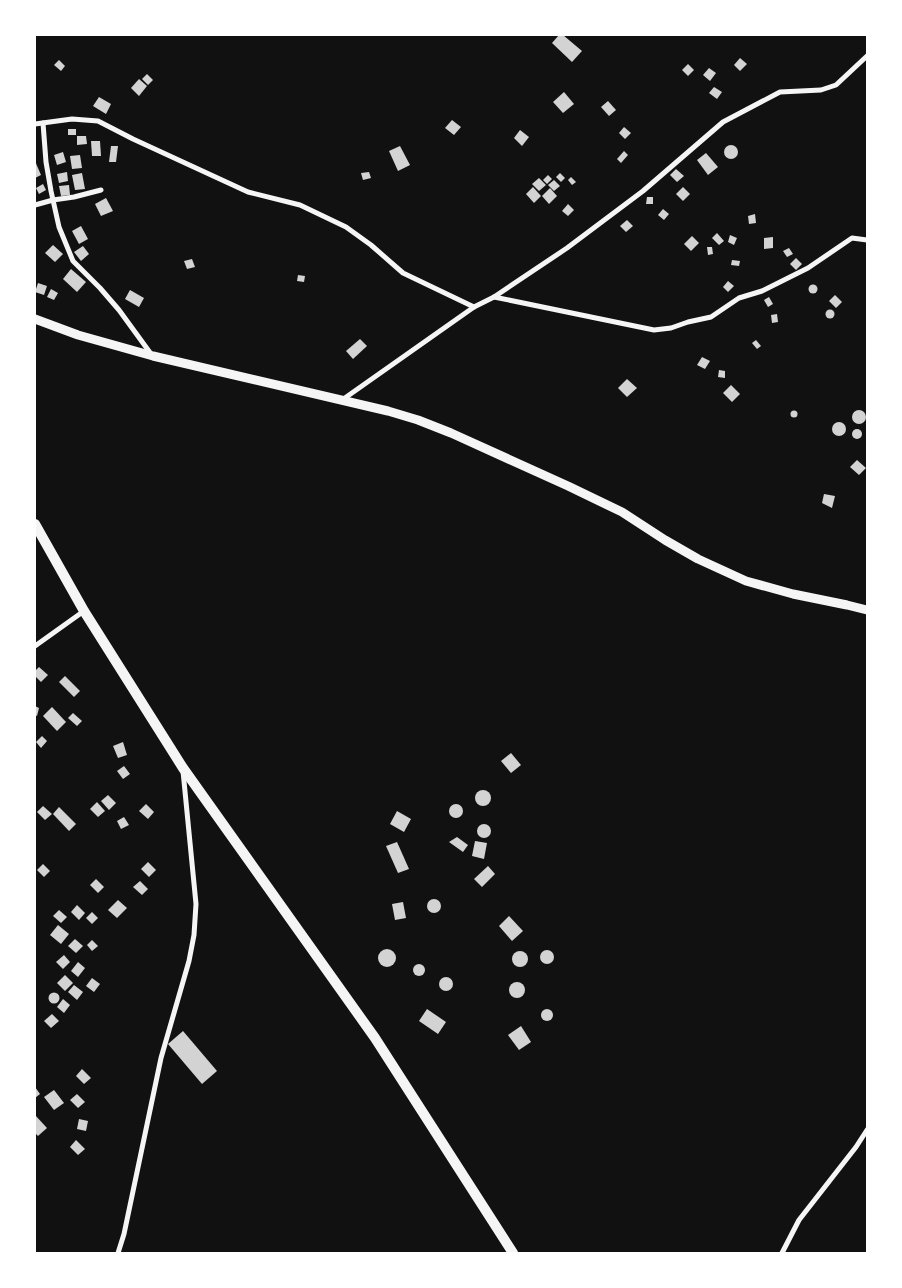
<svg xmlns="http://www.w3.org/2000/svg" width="902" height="1288" font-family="Figtree,sans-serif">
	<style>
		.building { fill: #d3d3d3 }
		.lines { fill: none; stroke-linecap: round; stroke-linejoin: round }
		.minor { stroke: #f5f5f5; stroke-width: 5 }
		.secondary { stroke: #f5f5f5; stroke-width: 9 }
		.primary { stroke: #f5f5f5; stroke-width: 10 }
	</style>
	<rect width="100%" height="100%" fill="#111"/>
	<g class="building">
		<polygon points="559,35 563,35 582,51 572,62 552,43"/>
		<polygon points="740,58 747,64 740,71 734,65"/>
		<polygon points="59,60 65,66 61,71 54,65"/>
		<polygon points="688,64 694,70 688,76 682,70"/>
		<polygon points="709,68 716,73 710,81 703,75"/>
		<polygon points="147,74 153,80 148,85 142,79"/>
		<polygon points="139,79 147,86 139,96 131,88"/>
		<polygon points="714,87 722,92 717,99 709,93"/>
		<polygon points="564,92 574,104 563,113 553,102"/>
		<polygon points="99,97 111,104 106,114 93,106"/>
		<polygon points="608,101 616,110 609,116 601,107"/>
		<polygon points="452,120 461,127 454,135 445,128"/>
		<polygon points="624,127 631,133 625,139 619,133"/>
		<rect x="68" y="129" width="8" height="6"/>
		<polygon points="520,130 529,137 522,146 514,138"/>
		<polygon points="77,136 86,136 87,144 77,145"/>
		<polygon points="91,141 100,141 101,156 92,156"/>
		<circle cx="731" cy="152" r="7"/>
		<polygon points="111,146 118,146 116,162 109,162"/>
		<polygon points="400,146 410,165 398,171 389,151"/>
		<polygon points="624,151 628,155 621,163 617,159"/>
		<polygon points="63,152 66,162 57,165 54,155"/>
		<polygon points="706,153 718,167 708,175 697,160"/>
		<polygon points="80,155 82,168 72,169 70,156"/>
		<polygon points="35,161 41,175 35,178"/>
		<polygon points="676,169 684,176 677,182 670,175"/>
		<polygon points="67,172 68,181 59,183 57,174"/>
		<polygon points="369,172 371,178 363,180 361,173"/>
		<polygon points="82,173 85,189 75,190 72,175"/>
		<polygon points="560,173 565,178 561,182 556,177"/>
		<polygon points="548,175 552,179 547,184 543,180"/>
		<polygon points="571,177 576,182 572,185 568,180"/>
		<polygon points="539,178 546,185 539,191 532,184"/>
		<polygon points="554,180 560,186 554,191 548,185"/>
		<polygon points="43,184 46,190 39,194 36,188"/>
		<polygon points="69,185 70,195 61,196 59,186"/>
		<polygon points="533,187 541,196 534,203 526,194"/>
		<polygon points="683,187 690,194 683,201 676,194"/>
		<polygon points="550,188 557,196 549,204 542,196"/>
		<polygon points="647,197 653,197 653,204 646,204"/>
		<polygon points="106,198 113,211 101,216 95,204"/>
		<polygon points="568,204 574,210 568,216 562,211"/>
		<polygon points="663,209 669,214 664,220 658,215"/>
		<polygon points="755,214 756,223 749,224 748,216"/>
		<polygon points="627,220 633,226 626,232 620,226"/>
		<polygon points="81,226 88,239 79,244 72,231"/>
		<polygon points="717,233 724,241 719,245 712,238"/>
		<polygon points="730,235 737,238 734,245 728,242"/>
		<polygon points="692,236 699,243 691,251 684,244"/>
		<polygon points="773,237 773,248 764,249 764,238"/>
		<polygon points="53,245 63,254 55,262 45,253"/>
		<polygon points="83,246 89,254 81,261 74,252"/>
		<polygon points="707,247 712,247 713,254 708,255"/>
		<polygon points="789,248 793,254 787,257 783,251"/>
		<polygon points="796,258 802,264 796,270 790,264"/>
		<polygon points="192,259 195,267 187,269 184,261"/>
		<polygon points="732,260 740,261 739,266 731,265"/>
		<polygon points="71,269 86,282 77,292 63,279"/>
		<polygon points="298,275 305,276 304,282 297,281"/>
		<polygon points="728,281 734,286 728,292 723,287"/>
		<polygon points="38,283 47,286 44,295 35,292"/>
		<circle cx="813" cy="289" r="4.5"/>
		<polygon points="51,289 58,293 54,300 47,297"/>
		<polygon points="130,290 144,298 139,307 125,299"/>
		<polygon points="835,295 842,302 836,308 829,301"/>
		<polygon points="769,297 773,304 768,307 764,300"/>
		<circle cx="830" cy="314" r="4.5"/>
		<polygon points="777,314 778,322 772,323 771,315"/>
		<polygon points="360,339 367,346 353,359 346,351"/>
		<polygon points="756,340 761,346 757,349 752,343"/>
		<polygon points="702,357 710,361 705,369 697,365"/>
		<polygon points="719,370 725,371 725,378 718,377"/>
		<polygon points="627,379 637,388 627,397 618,388"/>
		<polygon points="731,385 740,394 732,402 723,393"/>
		<circle cx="859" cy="417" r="7"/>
		<circle cx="794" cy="414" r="3.5"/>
		<circle cx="839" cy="429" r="7"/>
		<circle cx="857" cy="434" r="5"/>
		<polygon points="857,460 866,468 859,475 850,467"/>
		<polygon points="824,494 835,496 832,508 822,503"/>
		<polygon points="39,667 48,675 41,682 35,676 35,671"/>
		<polygon points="65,676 80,691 74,697 59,682"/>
		<polygon points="35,706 39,708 37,716 35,715"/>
		<polygon points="52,707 66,722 57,731 43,716"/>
		<polygon points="73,713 82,721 77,726 68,718"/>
		<polygon points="42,736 47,741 41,748 36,742"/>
		<polygon points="123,742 127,755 118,758 113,746"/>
		<polygon points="511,753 521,765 511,773 501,761"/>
		<polygon points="124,766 130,774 123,779 117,771"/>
		<circle cx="483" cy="798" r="8"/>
		<polygon points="108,795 116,803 109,810 101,801"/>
		<polygon points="97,802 105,811 98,817 90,809"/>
		<circle cx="456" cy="811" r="7"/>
		<polygon points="146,804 154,812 148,819 139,811"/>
		<polygon points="43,806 52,814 45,820 37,812"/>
		<polygon points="59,807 76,824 69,831 53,814"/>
		<polygon points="397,811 411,819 404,832 390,824"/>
		<polygon points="124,817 129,825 121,829 117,821"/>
		<circle cx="484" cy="831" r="7"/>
		<polygon points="457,837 468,845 463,852 449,842"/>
		<polygon points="475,841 487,843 484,859 472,856"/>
		<polygon points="397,842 409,869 398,873 386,846"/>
		<polygon points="148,862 156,870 149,877 141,869"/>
		<polygon points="43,864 50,871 44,877 37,870"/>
		<polygon points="488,866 495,874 482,887 474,879"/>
		<polygon points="96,879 104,887 98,893 90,885"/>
		<polygon points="140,881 148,889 142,895 133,887"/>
		<circle cx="434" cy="906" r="7"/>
		<polygon points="118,900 127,908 117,918 108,910"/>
		<polygon points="403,902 406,918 395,920 392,904"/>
		<polygon points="77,905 85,913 79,920 71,912"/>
		<polygon points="59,910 67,917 61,923 53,916"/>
		<polygon points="92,912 98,918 92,924 86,918"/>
		<polygon points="509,916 523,931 512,941 499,926"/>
		<polygon points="58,925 69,934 61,944 50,935"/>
		<polygon points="75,939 83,946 76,953 68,946"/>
		<polygon points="92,940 98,946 92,951 87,945"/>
		<circle cx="387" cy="958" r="9"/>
		<circle cx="547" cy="957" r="7"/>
		<circle cx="520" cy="959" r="8"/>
		<polygon points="64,955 70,962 63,969 56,962"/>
		<polygon points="78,962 85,968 78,977 71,971"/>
		<circle cx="419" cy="970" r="6"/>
		<polygon points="65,975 73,983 65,991 57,983"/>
		<circle cx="446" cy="984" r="7"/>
		<polygon points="92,978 100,984 94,992 86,986"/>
		<circle cx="517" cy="990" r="8"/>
		<polygon points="74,985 83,992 77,1000 68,992"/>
		<circle cx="54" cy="998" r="5.5"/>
		<polygon points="63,999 70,1005 64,1013 57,1007"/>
		<circle cx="547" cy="1015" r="6"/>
		<polygon points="427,1009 446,1022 438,1034 419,1021"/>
		<polygon points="52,1014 59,1021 51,1028 44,1021"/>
		<polygon points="521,1026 531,1042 519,1050 508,1035"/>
		<polygon points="183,1031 217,1071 202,1084 168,1044"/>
		<polygon points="82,1069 91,1078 84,1084 76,1076"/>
		<polygon points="35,1087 40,1094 35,1098"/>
		<polygon points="54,1090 64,1103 54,1110 44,1097"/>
		<polygon points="77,1094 85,1102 78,1108 70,1100"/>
		<polygon points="35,1115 47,1128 38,1136 35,1133"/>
		<polygon points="79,1119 88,1121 86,1131 77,1129"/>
		<polygon points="76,1140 85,1149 78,1155 70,1147"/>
	</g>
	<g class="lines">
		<g class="minor">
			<polyline points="43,123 46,162 51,191 59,227 73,261 100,288 119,310 151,354"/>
			<polyline points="35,124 72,119 98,121 133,139 248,192 300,205 346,227 371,245 403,273 474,307"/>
			<polyline points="35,205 53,200 74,197 101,190"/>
			<polyline points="494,297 654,330 671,328 688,322 711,317 739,298 762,291 808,268 852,238 867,240"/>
			<polyline points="342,400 474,307 494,297 567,248 643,191 723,122 780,92 821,90 836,85 867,56"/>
			<polyline points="35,646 84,611"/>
			<polyline points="118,1253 124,1234 161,1058 189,961 194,935 196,904 183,771"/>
			<polyline points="782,1253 799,1220 856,1147 867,1130"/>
		</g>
		<polyline class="secondary" points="35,319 78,335 153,356 388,411 418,420 451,433 568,486 622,512 665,540 698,559 746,581 793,594 847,605 867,610"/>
		<polyline class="primary" points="35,524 84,611 183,768 375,1038 513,1253"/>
	</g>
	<rect width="902" height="1288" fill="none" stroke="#ffffff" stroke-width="72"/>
</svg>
